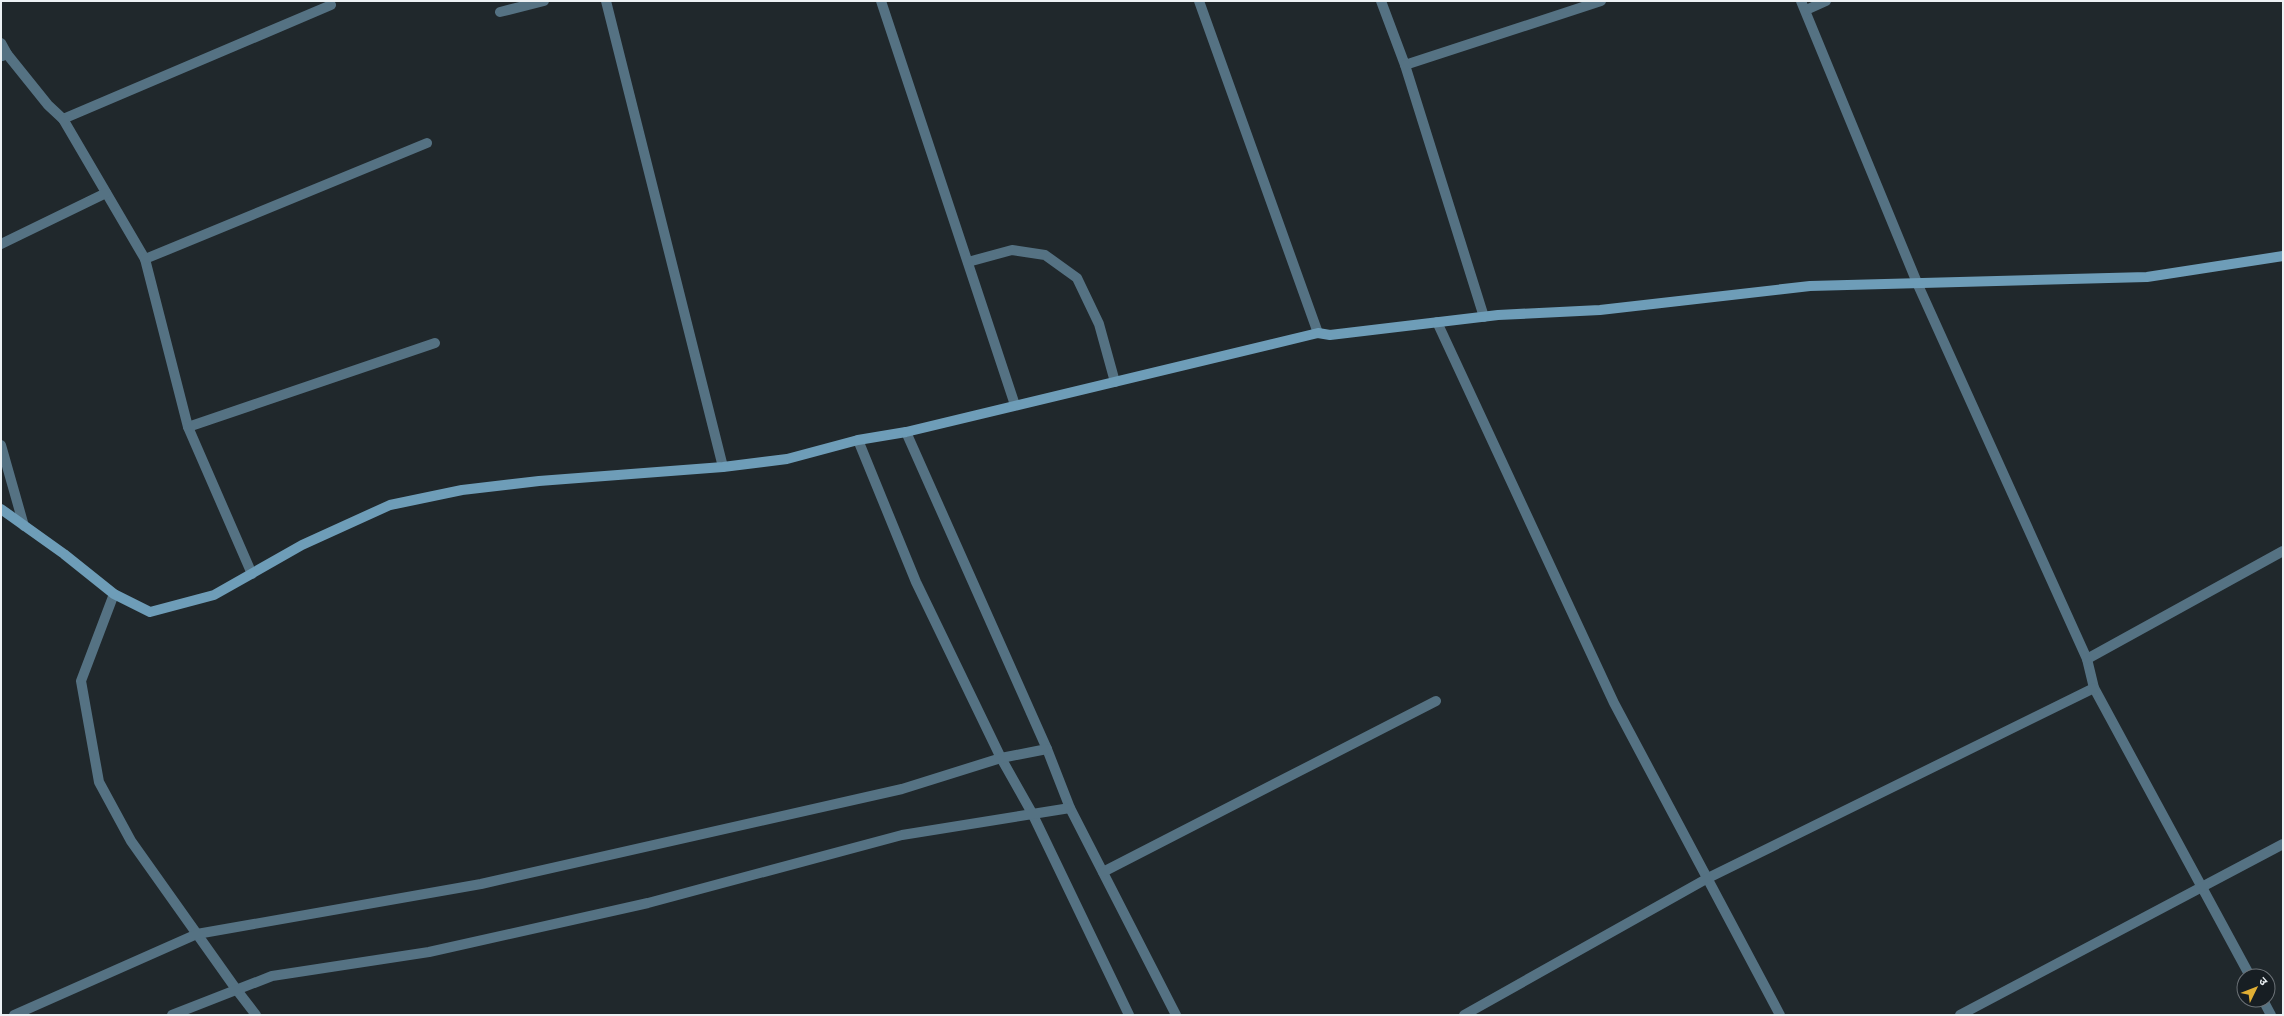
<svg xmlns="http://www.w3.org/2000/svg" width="2284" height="1016" font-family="'Archivo Narrow','Noto Sans Devanagari',sans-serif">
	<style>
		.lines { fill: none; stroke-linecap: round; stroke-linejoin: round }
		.lane { stroke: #557283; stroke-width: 10 }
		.street { stroke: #557283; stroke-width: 10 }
		.secondary { stroke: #6e9db8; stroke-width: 10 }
	</style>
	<rect width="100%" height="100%" fill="#20282c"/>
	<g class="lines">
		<polyline class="lane" points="968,262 1012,250 1045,255 1077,278 1099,324 1115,382"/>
		<g class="street">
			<polyline points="606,1 723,467"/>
			<polyline points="881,1 1015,405"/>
			<polyline points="1199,1 1318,333"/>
			<polyline points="1381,1 1405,65 1601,1"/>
			<polyline points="1801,1 1918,285 2087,659 2094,688 2250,976"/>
			<polyline points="1806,10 1826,1"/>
			<polyline points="500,12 544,1"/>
			<polyline points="1,43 7,54 2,56"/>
			<polyline points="7,54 48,105 63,119 331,5"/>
			<polyline points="1405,65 1484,317"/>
			<polyline points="63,119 145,259 188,427 252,574"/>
			<polyline points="1,244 106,193"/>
			<polyline points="145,259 427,143"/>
			<polyline points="1437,322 1614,703 1780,1015"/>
			<polyline points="188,427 435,343"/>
			<polyline points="906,432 1047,749 1070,808 1176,1015"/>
			<polyline points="858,440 916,582 1001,758 1032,813 1129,1015"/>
			<polyline points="1,445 24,526"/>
			<polyline points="114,594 81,681 99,782 131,841 236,989 256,1015"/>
			<polyline points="2087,659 2283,551"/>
			<polyline points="1103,872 1436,701"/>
			<polyline points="2263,1000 2271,1015"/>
			<polyline points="14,1015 197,934 481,884 902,789 1001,758 1047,749"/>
			<polyline points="172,1015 272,976 429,952 648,903 902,835 1070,808"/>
			<polyline points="1464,1015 1708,878 2094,688"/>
			<polyline points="1960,1015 2283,844"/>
		</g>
		<polyline class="secondary" points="1,509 64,554 114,594 150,612 214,595 302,545 390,505 462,490 539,481 723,467 787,459 858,440 906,432 1318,333 1330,335 1498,315 1600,310 1810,286 2147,277 2283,256"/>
	</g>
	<rect width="2284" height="1016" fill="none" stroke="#ecf1f4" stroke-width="4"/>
	<g transform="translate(2256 988) rotate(47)"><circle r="19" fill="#171e23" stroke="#6c7277"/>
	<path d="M0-3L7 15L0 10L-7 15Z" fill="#e1af34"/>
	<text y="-6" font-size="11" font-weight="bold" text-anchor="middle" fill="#ecf1f4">उ</text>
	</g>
</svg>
